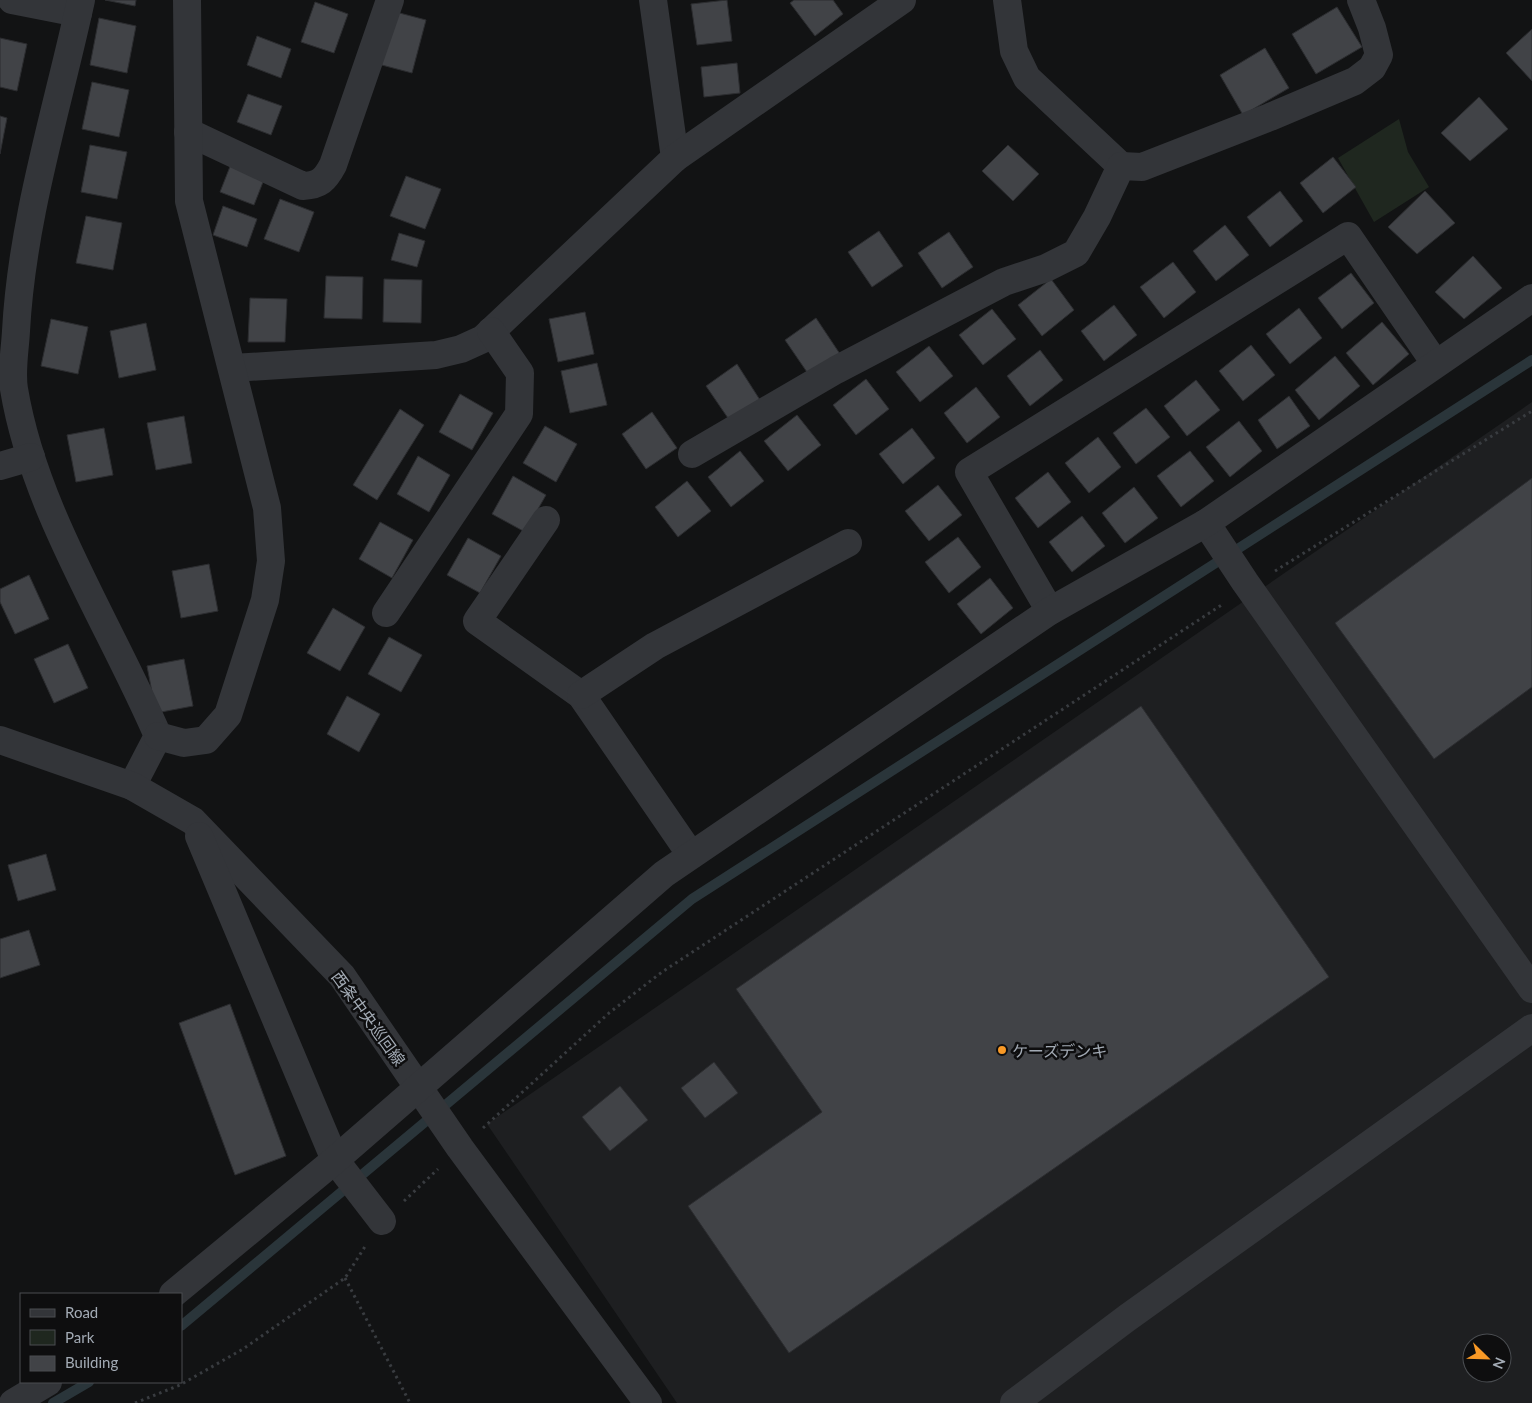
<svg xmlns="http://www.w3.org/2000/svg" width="1532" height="1403" font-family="Lato,'Noto Sans JP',sans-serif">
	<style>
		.built { fill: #1e1f21; fill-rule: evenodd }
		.green { fill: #1f271f }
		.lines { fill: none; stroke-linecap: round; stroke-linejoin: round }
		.stream { stroke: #2a353a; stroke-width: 10 }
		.building { fill: #414347; stroke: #2c2d30 }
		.path { stroke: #393c40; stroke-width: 3; stroke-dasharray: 2.5 4; stroke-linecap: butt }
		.minor { stroke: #333539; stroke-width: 28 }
		.poi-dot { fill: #f89926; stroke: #0e0e0f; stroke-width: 2 }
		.labels { text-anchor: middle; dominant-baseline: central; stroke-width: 5; stroke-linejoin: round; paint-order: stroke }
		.street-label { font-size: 16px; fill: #a3abb5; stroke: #0e0e0f }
		.poi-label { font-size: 16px; fill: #a3abb5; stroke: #0e0e0f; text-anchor: start }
	</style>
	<rect width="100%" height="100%" fill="#121314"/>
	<path class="built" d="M 1532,402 L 1532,1403 L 677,1403 L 487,1124 ZM 1472,1343 L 1502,1343 L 1502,1373 L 1472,1373 Z"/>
	<polygon class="green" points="1399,119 1408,152 1429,187 1374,222 1338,158"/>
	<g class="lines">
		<g class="stream">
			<polyline points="181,1326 692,899 1532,360"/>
			<polyline points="53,1403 89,1382"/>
		</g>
	</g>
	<g class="building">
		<polygon points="105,0 136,0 135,6"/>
		<polygon points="727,0 732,41 697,45 691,4"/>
		<polygon points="794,0 833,0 843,14 815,36 790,3"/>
		<polygon points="315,2 348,14 334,53 301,42"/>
		<polygon points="1337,7 1362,47 1316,74 1292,34"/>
		<polygon points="392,11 426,20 412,73 378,64"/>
		<polygon points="99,18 136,26 127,73 90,65"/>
		<polygon points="1532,29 1532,81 1506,53"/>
		<polygon points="257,36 291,49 281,78 247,65"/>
		<polygon points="0,38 27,44 17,91 0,87"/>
		<polygon points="1265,48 1289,88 1243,115 1220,75"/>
		<polygon points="737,63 740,93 704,97 701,67"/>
		<polygon points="92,82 129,90 119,137 82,129"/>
		<polygon points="248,94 282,106 271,135 237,122"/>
		<polygon points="1479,97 1508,129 1470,161 1441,133"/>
		<polygon points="0,116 7,118 0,154"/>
		<polygon points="90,145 127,152 117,199 81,192"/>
		<polygon points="1008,145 1039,174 1013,201 982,171"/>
		<polygon points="1333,157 1356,187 1323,213 1300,183"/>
		<polygon points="231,164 265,177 254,205 220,192"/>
		<polygon points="406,176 441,189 425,229 390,216"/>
		<polygon points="1280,191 1303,221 1270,247 1247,217"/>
		<polygon points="1425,191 1455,223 1417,254 1388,227"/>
		<polygon points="280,199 314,212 299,252 264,239"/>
		<polygon points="223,206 257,219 247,247 213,235"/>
		<polygon points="86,216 122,223 113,270 76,263"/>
		<polygon points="1225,225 1249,255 1216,281 1193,251"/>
		<polygon points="879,231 903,266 872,287 848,252"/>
		<polygon points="949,232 973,267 942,288 918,253"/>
		<polygon points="399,233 425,241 417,267 391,260"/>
		<polygon points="1473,256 1502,288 1464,319 1435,292"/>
		<polygon points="1173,262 1196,292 1164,318 1140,287"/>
		<polygon points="1351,273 1374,303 1342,329 1318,298"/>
		<polygon points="326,276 363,277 362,319 324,318"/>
		<polygon points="384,279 422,280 421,323 383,322"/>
		<polygon points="1051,279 1074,310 1042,336 1018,305"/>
		<polygon points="250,298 287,299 285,342 248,342"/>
		<polygon points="1114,305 1137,335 1104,361 1081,331"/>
		<polygon points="1299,308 1322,338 1290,364 1266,334"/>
		<polygon points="992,309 1016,339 983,365 959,335"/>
		<polygon points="585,312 594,354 558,362 549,319"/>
		<polygon points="816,318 840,354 809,375 785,340"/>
		<polygon points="51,319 88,327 78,374 41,366"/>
		<polygon points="1382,322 1409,354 1373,385 1346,353"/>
		<polygon points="146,323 156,370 119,378 110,331"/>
		<polygon points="1251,345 1275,375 1243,401 1219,371"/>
		<polygon points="929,346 953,376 920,402 896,372"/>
		<polygon points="1040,350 1063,380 1030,406 1007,376"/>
		<polygon points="1335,356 1360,386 1319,420 1295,390"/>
		<polygon points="597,363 607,405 570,413 561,371"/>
		<polygon points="737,364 760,400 730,421 706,386"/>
		<polygon points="866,379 889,409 856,435 833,405"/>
		<polygon points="1196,380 1220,410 1187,436 1164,406"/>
		<polygon points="976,387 1000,417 967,443 944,413"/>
		<polygon points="460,394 493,413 472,450 439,432"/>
		<polygon points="1289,396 1310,426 1277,449 1258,420"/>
		<polygon points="1146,408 1170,437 1136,464 1113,433"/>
		<polygon points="400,409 424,425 377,500 353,485"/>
		<polygon points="652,412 677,448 646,469 622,434"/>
		<polygon points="797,415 821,445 788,471 764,441"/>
		<polygon points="184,416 192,463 156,470 147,423"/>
		<polygon points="1239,421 1262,451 1230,477 1206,447"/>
		<polygon points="545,426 577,444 556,482 523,463"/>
		<polygon points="104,428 113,475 76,482 67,435"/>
		<polygon points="912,428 935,458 903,484 879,454"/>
		<polygon points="1098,437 1121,467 1089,493 1065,463"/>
		<polygon points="740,451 764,481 731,507 708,477"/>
		<polygon points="1190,451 1214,481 1181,507 1157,476"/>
		<polygon points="418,456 450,475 429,512 397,494"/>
		<polygon points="1048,472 1071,502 1038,528 1015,498"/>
		<polygon points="513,476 546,495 525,532 492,514"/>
		<polygon points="1532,478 1532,687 1434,759 1335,623"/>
		<polygon points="687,481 711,511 678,537 655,507"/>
		<polygon points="938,485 962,515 929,541 905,511"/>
		<polygon points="1134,487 1158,518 1125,543 1102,513"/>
		<polygon points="1082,516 1105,546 1072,572 1049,542"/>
		<polygon points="380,522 413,540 392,578 359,559"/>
		<polygon points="958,537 981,567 949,593 925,562"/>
		<polygon points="468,538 501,556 480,593 447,575"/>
		<polygon points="209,564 218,611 181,618 172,571"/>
		<polygon points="29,575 49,619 15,634 0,602 0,589"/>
		<polygon points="990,578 1013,608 981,634 957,604"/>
		<polygon points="333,608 365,627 340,671 307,653"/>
		<polygon points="389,637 422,655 401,692 368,674"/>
		<polygon points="68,644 88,688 54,703 34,659"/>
		<polygon points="184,659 193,706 156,713 147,666"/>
		<polygon points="347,696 380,714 359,752 327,734"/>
		<polygon points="1141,706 1329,977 789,1353 688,1206 822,1112 736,989"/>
		<polygon points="46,854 56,890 18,901 8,865"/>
		<polygon points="29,930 40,965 0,978 0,939"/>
		<polygon points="230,1004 286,1156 235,1175 179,1023"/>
		<polygon points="714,1062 738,1093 705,1118 681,1088"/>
		<polygon points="620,1086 648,1120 610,1151 582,1117"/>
	</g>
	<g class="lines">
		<g class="path">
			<polyline points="1275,571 1532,411"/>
			<polyline points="483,1128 609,1013 662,972 1223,604"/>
			<polyline points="404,1201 438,1169"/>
			<polyline points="345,1278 410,1403"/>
			<polyline points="135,1403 180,1385 243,1349 345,1278 366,1245"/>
		</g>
		<g class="minor">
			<polyline points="12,0 78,13"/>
			<path d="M 81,0 C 57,110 22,219 16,331 C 15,350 11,371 14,389 C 34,510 110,624 158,736 L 132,786"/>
			<polyline points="653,0 675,158"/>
			<polyline points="1007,0 1014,51 1027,78 1121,166"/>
			<path d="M 188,132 L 303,186 C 320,185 325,180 333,165 L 390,0"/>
			<polyline points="233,368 436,355 461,349 483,339 675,158 902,0"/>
			<polyline points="692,454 836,370 1004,282 1046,268 1076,253 1097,217 1121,166 1142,167 1270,117 1355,81 1372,68 1379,55 1372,28 1361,0"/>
			<polyline points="0,466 31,457"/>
			<polyline points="546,520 477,621 581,695 691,855"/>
			<polyline points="1206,523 1245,582 1532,989"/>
			<polyline points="1050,611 969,472 1348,236 1435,363"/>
			<polyline points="386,613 519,414 520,373 491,331"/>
			<polyline points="581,695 655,646 848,543"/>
			<polyline points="158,736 184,743 206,740 228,715 265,600 271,561 267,508 189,201 187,0"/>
			<polyline points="0,740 132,786 193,821 342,976 460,1148 648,1403"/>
			<polyline points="199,836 335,1160 382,1221"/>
			<polyline points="173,1294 335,1160 664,874 1050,611 1206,523 1532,298"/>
			<polyline points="13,1403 48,1382"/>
			<polyline points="1014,1403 1127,1318 1532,1028"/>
		</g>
	</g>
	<circle class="poi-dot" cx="1002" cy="1050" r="5"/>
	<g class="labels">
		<g class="street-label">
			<text transform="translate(369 1018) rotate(54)">西条中央巡回線</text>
		</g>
		<g class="poi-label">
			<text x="1012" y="1050">ケーズデンキ</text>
		</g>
	</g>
	<rect x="20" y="1293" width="162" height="90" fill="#0e0e0f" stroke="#4a4d51"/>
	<rect x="30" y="1309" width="25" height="8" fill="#333539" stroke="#4a4d51"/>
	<text x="65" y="1318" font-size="15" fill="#a3abb5">Road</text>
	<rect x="30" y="1330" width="25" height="15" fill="#1f271f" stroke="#4a4d51"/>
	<text x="65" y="1343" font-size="15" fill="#a3abb5">Park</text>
	<rect x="30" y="1356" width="25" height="15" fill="#414347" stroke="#4a4d51"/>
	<text x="65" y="1368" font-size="15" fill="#a3abb5">Building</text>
	<g transform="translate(1487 1358) rotate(113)"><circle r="24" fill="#0e0e0f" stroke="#4a4d51"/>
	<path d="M0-4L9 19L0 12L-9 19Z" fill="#f89926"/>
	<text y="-8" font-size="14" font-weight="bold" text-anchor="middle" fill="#a3abb5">N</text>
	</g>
</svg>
